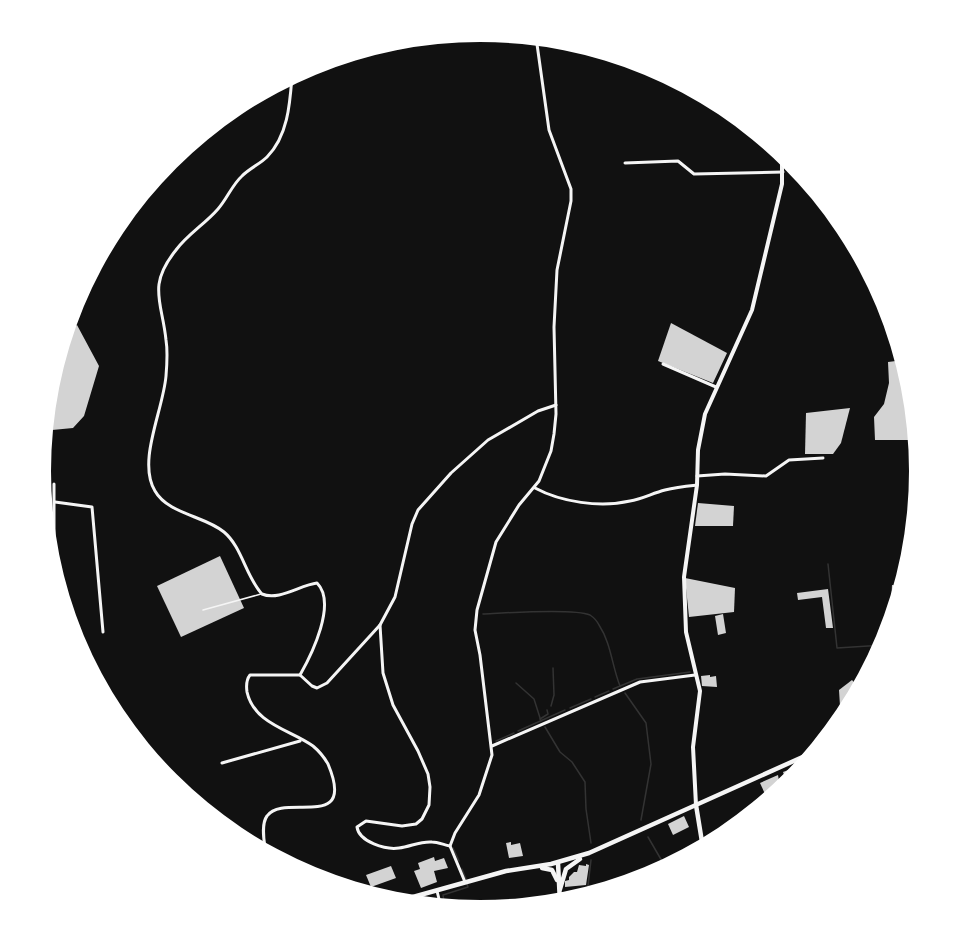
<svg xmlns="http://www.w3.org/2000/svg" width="961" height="942" font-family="Karla,sans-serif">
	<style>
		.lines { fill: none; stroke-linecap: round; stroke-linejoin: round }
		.stream { stroke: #333; stroke-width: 1.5 }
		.building { fill: #d3d3d3 }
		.service { stroke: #f5f5f5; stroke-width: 1.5 }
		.minor { stroke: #f5f5f5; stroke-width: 3 }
		.tertiary { stroke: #f5f5f5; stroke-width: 4 }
		.secondary { stroke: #f5f5f5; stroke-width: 4.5 }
		.primary { stroke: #f5f5f5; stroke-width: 4.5 }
	</style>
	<rect width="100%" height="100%" fill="#111"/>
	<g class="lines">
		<g class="stream">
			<polyline points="828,564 837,648 884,645"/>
			<path d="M 483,614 C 504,613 574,608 590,615 C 593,617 597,621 599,625 C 611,643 612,666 620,686"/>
			<polyline points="516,683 534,699 541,721"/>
			<polyline points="613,689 637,679 690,672"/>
			<polyline points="625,693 646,723 651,764 641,820"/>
			<polyline points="595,697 609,691"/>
			<polyline points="551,706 554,695 553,668"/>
			<polyline points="570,708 591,699"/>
			<polyline points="540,719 548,714 547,710"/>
			<polyline points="545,727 560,752 572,762 585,782 586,809 591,843"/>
			<polyline points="518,731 565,710"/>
			<polyline points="496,741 514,733"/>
			<polyline points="648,837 666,868"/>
			<polyline points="453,848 459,861"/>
			<polyline points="591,860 588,886 594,894"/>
			<polyline points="462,869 466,879"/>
			<polyline points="445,907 443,895 468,887 467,884"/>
		</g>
	</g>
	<g class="building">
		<polygon points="671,323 727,353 713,383 658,361"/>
		<polygon points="77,325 99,366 84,416 73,428 52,430 56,391 54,370 65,333"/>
		<polygon points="904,360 912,386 917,440 875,440 874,417 884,404 889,383 888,362"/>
		<polygon points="850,408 841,443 833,454 805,454 806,413"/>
		<polygon points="698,503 734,506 733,526 695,526"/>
		<polygon points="220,556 244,608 181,637 157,586"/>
		<polygon points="685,578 735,588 734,612 689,617"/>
		<polygon points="892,585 903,586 891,626 890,626"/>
		<polygon points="828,589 833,628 826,628 822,597 798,600 797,593"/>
		<polygon points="723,614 726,633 718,635 715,616"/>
		<polygon points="710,675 710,677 716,676 717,687 702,686 701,676"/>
		<polygon points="852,680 860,689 847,713 840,706 839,690"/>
		<polygon points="807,763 792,781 787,782 783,772"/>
		<polygon points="778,775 780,787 765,794 760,783"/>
		<polygon points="684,816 689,827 673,835 668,824"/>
		<polygon points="511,842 511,845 520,843 523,856 509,858 506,843"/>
		<polygon points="434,857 435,861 444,858 448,868 434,871 437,882 421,888 414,871 420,869 418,863"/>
		<polygon points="586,864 589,865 586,885 565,887 565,881 569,880 569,877 574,872 577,872 579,865 586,866"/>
		<polygon points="391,866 396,878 371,887 366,875"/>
	</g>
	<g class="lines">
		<polyline class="service" points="203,610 261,594"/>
		<g class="minor">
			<path d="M 292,76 C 290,103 288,136 267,157 C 260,164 250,168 242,176 C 232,185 227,199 218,209 C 205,224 188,234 176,250 C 147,286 162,301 166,340 C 168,352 167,364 166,376 C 163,411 137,461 155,491 C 168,514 205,516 224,532 C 242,547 246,577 262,594 C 279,601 300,585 317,583 C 337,603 312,654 300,675 L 312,686 L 317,688 L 327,683 L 380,625"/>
			<polyline points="625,163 678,161 694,174 783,172"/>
			<polyline points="663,364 716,387"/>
			<polyline points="697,476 725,474 766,476 789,460 823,458"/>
			<polyline points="54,484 54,573"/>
			<path d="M 535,488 C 561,502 600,508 630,501 C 642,499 653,493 665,490 C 676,487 687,486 697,485"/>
			<polyline points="55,502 92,507 103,632"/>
			<path d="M 300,675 L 250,675 C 246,680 246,685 247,692 C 254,724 291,730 313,746 C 319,751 324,757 328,764 C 357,833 284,792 267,816 C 261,824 264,840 265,848 L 271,855 L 329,882"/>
			<polyline points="492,746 640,682 695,675"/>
			<polyline points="222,763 300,741"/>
			<path d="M 450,846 C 444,845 438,842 432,842 C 420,841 410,847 399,848 C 386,850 359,842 357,827 L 366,821 L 402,826 L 416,824 L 422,819 L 429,805 L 430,787 L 428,774 L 418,751 L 393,705 L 383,673 L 380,625 L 395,597 L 412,524 L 418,510 L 451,473 L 488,440 L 538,411 L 556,405"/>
			<polyline points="465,882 450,846 455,833 479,795 492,755 480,655 475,630 477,610 496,542 519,505 539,481 551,451 554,434 556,414 554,327 557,270 571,201 571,189 549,130 536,37"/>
			<polyline points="437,891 441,907"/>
		</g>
		<polyline class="tertiary" points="696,805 693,747 700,691 686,632 684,577 697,485 698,450 705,414 752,310 782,184 782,152"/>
		<polyline class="secondary" points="696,805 703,848"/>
		<g class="primary">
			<polyline points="558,863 560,903"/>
			<polyline points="542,868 552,870 557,880"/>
			<polyline points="560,889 566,869 580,859"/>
			<polyline points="395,902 506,871 551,864 589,853 816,751"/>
		</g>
	</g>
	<path d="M0 0H961V942H0ZM51 471a429 429 0 1 1 858 0a429 429 0 1 1-858 0Z" fill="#fff" fill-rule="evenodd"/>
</svg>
